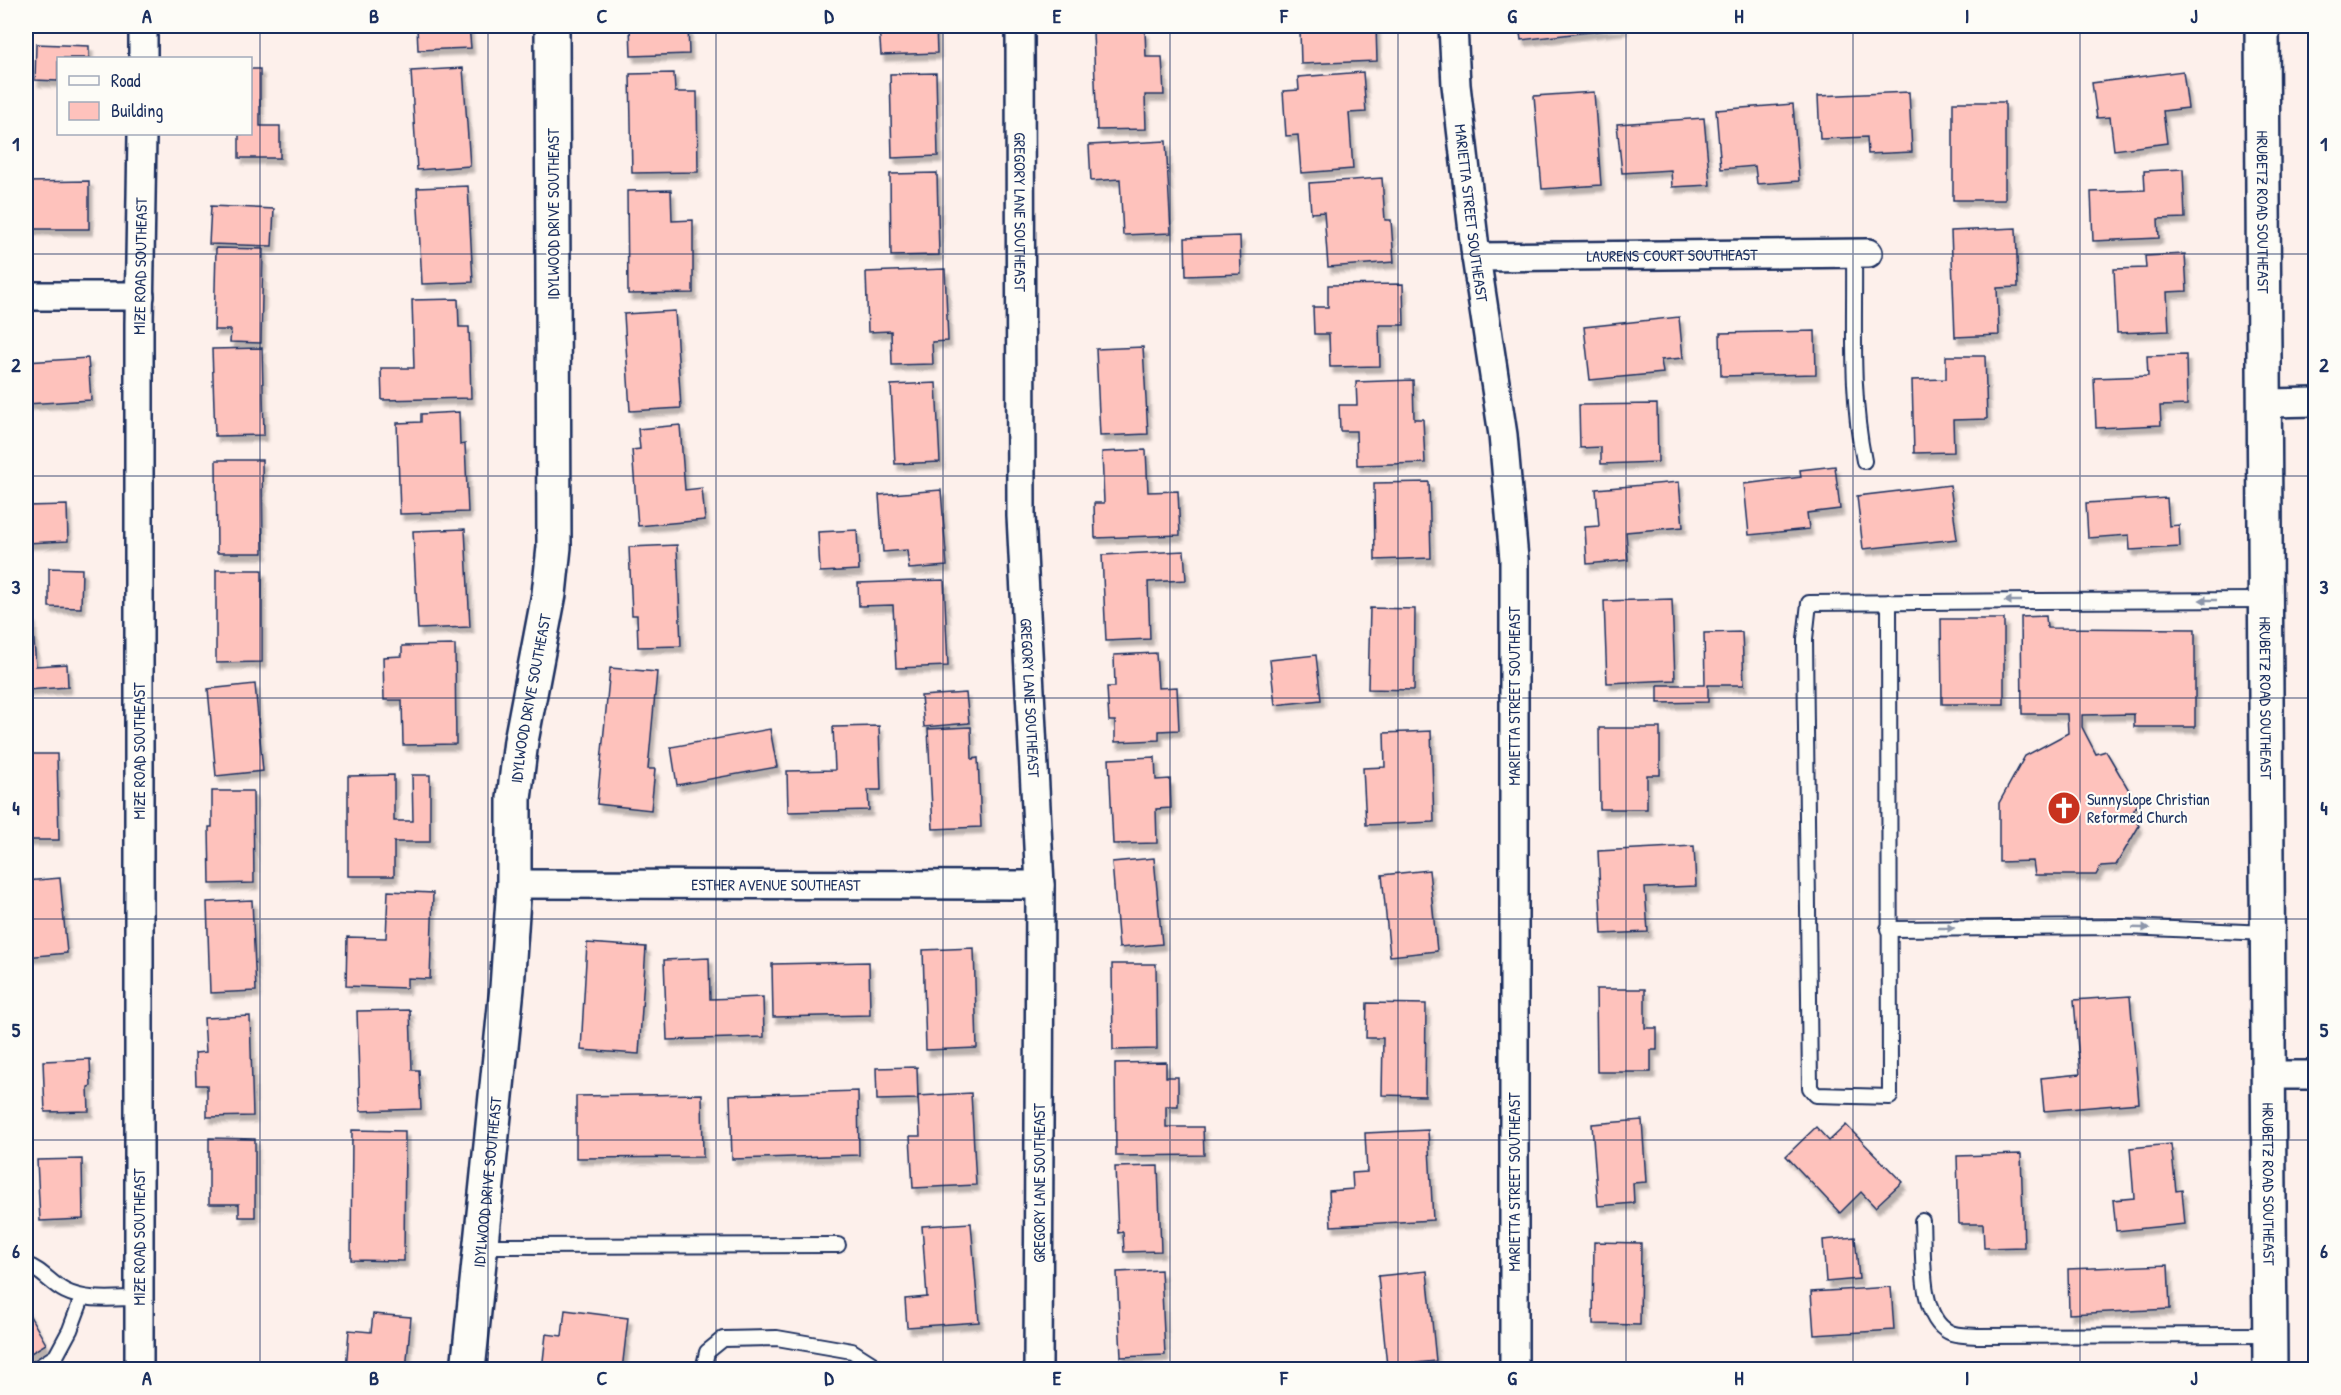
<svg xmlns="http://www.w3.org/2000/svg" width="2341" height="1395" font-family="'Patrick Hand',sans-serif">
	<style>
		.building { fill: #fec2bc; stroke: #1b2f5e; stroke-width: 1.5; filter: url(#shadow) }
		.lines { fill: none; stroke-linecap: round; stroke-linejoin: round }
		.lane-casing { stroke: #1b2f5e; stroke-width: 18 }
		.street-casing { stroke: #1b2f5e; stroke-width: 32 }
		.secondary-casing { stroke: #1b2f5e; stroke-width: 38 }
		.lane { stroke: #fdfcf7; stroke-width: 14 }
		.street { stroke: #fdfcf7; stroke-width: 27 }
		.secondary { stroke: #fdfcf7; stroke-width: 33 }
		.oneway { fill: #8c96aa }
		.grid { fill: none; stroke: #1b2f5e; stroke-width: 1.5; stroke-opacity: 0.55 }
		.labels { text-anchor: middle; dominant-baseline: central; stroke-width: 4.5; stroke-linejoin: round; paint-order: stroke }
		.street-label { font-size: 16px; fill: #1b2f5e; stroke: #fdfcf7 }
		.poi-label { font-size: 16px; fill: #1b2f5e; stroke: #fdfcf7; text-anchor: start }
		.neatline { fill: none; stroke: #1b2f5e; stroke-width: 2 }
		.grid-label { font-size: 20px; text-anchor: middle; font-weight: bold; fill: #1b2f5e }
	</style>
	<defs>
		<filter id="shadow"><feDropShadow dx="3.5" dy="6" stdDeviation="1.5" flood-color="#0004"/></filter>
	</defs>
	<rect width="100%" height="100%" fill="#fdf0eb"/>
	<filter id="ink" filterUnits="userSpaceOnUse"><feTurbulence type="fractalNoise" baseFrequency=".0167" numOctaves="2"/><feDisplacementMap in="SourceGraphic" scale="12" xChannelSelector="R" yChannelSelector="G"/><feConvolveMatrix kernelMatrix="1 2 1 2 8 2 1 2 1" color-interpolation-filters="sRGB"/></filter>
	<g filter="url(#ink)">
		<g class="building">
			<polygon points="417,26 469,26 471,48 418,50"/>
			<polygon points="630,26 688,26 689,54 631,56"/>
			<polygon points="879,26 936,26 937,53 881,55"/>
			<polygon points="1315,26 1376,26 1377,61 1301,64 1300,30 1315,29"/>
			<polygon points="1519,26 1623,26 1623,28 1521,40"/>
			<polygon points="1145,31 1146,57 1162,57 1164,95 1145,95 1146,129 1097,130 1093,32"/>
			<polygon points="36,44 89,46 89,58 58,58 58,81 35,80"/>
			<polygon points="463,68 470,166 417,170 411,71"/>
			<polygon points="250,69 260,69 260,126 280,126 280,158 239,158 239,134 250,134"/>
			<polygon points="2183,71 2188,108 2163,111 2167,143 2114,150 2110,117 2097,118 2092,83"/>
			<polygon points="1363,72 1366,112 1349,113 1353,169 1301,173 1298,135 1286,136 1283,91 1299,90 1298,77"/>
			<polygon points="674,73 675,92 697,92 698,172 632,173 630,74"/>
			<polygon points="936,73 938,156 892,158 890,74"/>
			<polygon points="1594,92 1601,185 1542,189 1534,96"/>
			<polygon points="1909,92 1912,152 1868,154 1867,137 1820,139 1818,96"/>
			<rect x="1953" y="102" width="52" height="98"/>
			<polygon points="1793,104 1799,181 1757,184 1755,166 1721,169 1716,110"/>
			<polygon points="1704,118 1710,185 1672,187 1671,170 1622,173 1617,124"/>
			<polygon points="1166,141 1171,233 1123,235 1120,179 1091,181 1089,145"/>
			<polygon points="2183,169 2185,218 2158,219 2159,238 2093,241 2091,192 2145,190 2144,171"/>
			<polygon points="937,173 939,255 891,256 890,174"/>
			<polygon points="1382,178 1385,220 1391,220 1394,262 1328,267 1324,212 1311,213 1309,183"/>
			<polygon points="89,181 89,229 26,229 26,182"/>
			<polygon points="468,186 473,282 422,284 417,188"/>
			<polygon points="671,190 672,221 693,220 693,293 628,294 627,191"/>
			<polygon points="211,206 274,209 272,246 209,244"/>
			<polygon points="2016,228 2018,287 1997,288 1999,335 1955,337 1951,231"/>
			<polygon points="1240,236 1241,274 1186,276 1185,238"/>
			<polygon points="216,248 263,249 261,343 230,342 231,330 214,330"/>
			<polygon points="2185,254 2187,291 2167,292 2169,331 2117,333 2114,269 2146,268 2145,256"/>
			<polygon points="945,269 948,341 932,342 933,364 892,365 891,331 868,332 866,272"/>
			<polygon points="1403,284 1404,325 1379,325 1380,366 1330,367 1329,334 1314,334 1313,307 1328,307 1328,285"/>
			<polygon points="458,299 459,327 469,327 471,398 382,400 381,368 414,368 412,300"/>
			<polygon points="675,311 681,408 630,411 624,314"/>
			<polygon points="1679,317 1683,358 1661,360 1663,373 1590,380 1584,327"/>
			<polygon points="1815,331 1816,374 1721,376 1720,333"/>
			<polygon points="1143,347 1148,434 1100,436 1096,349"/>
			<polygon points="262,348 264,435 215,436 212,349"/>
			<polygon points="2186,355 2187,405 2160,406 2161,425 2096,428 2094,378 2148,376 2147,356"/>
			<polygon points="1946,356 1985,356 1987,419 1953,420 1954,452 1914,453 1912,380 1946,379"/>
			<polygon points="88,358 91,400 26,404 26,362"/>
			<polygon points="1413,380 1414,419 1423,419 1425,463 1357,465 1356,431 1340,431 1339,405 1357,405 1356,382"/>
			<polygon points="936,383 940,462 895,464 891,385"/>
			<polygon points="1657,404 1658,462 1601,464 1601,447 1580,448 1579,405"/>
			<polygon points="459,412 460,445 465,444 468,512 400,514 397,423 421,422 421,414"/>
			<polygon points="680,425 685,490 702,488 705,520 638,526 632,450 640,449 638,429"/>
			<polygon points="1146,450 1148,492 1178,491 1180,535 1095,538 1094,503 1104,503 1102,452"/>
			<polygon points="216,460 262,460 263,553 217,553"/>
			<polygon points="1835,466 1840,509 1807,513 1809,529 1749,535 1744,484 1801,477 1800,470"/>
			<polygon points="1429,482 1431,558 1375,560 1374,483"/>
			<polygon points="1679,482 1683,527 1626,532 1628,560 1587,564 1585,527 1599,526 1596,489"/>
			<polygon points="1950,485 1957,539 1863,549 1857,496"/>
			<polygon points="941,490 947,566 909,569 907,550 883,552 879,495"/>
			<polygon points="2167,498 2169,526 2179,525 2180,547 2130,550 2129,535 2088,538 2086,503"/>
			<polygon points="67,505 68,541 26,543 26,506"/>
			<polygon points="465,529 470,627 418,629 413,531"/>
			<polygon points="857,530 859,570 820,572 818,532"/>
			<polygon points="677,545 681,646 638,647 637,615 632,615 629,547"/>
			<polygon points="1184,551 1186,580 1148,582 1150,639 1106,641 1102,555"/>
			<polygon points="49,568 82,569 81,608 49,607"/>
			<polygon points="216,570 262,570 262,662 216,663"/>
			<polygon points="944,580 948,666 896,668 893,605 859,606 858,583"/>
			<polygon points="1672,599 1675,680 1607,683 1604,601"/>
			<polygon points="1370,608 1415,609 1414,690 1368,689"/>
			<polygon points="2046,616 2047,628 2195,629 2195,727 2134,727 2134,714 2082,715 2082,727 2096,754 2106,751 2137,804 2132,814 2139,826 2116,865 2101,866 2096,875 2035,875 2033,861 1999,862 1999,803 2025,756 2068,733 2067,714 2022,714 2021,617"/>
			<polygon points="26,618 32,618 36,666 67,664 68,687 26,690"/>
			<polygon points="1941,619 2004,619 2004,704 1942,704"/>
			<polygon points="1742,632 1744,685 1708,685 1708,702 1658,703 1658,685 1705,685 1704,633"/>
			<polygon points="455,645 456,744 403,745 402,700 384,700 383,657 402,656 402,646"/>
			<polygon points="1156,653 1158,688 1177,687 1179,730 1159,731 1159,740 1115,742 1115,721 1109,721 1107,687 1115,687 1114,655"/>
			<polygon points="1316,655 1321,700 1275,705 1270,660"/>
			<polygon points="610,668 657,672 648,769 655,769 651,810 597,804"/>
			<polygon points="255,684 263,771 216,776 208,689"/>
			<polygon points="966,693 969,723 924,727 921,696"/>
			<polygon points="879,726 881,790 868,790 869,810 788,812 787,771 835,770 833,727"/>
			<polygon points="971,727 972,759 978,758 981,827 933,829 928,729"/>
			<polygon points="1599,728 1660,728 1660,775 1647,775 1647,809 1600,809"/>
			<polygon points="770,729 777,767 677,785 671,747"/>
			<polygon points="1431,731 1434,822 1366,825 1363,768 1385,767 1384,733"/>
			<polygon points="26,754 57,754 59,840 26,840"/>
			<polygon points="1155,757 1156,780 1170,779 1171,808 1156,809 1157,843 1113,844 1109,759"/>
			<polygon points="394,775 394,821 413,821 412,775 430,775 430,842 394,842 394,876 348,876 348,776"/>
			<polygon points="212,791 253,791 254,883 210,884 209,827 212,827"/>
			<polygon points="1694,846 1696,886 1645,888 1648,932 1602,934 1598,851"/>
			<polygon points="1154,858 1162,944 1119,948 1112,862"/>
			<polygon points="1429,870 1437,951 1390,956 1382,875"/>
			<polygon points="60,878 67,953 26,957 26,881"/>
			<polygon points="388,891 433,893 430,979 407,978 407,988 346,986 347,937 386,938"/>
			<polygon points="252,900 256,991 210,993 207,902"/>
			<polygon points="587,943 646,947 639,1054 581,1050"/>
			<polygon points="974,948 977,1048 926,1050 923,950"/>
			<polygon points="709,958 710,999 763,997 764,1037 667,1040 664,960"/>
			<polygon points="869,962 870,1015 773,1017 772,964"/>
			<polygon points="1112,964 1156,964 1157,1049 1113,1050"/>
			<polygon points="1596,989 1645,989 1645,1028 1657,1028 1657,1050 1651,1050 1651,1072 1597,1072"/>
			<polygon points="2130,996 2139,1103 2044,1111 2041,1078 2080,1074 2074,1000"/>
			<polygon points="1367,1003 1426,1004 1425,1096 1382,1095 1383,1038 1366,1038"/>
			<polygon points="410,1010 412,1070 419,1070 421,1109 360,1111 357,1011"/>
			<polygon points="250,1016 253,1116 207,1117 207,1085 196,1085 195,1053 206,1052 204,1018"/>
			<polygon points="90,1059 91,1086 88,1087 89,1111 45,1112 43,1061"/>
			<polygon points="1166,1062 1166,1077 1178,1077 1178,1106 1166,1106 1166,1127 1203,1127 1204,1155 1116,1156 1115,1063"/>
			<polygon points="917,1067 918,1099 877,1100 876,1068"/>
			<polygon points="858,1091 859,1155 732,1159 730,1095"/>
			<polygon points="971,1093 976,1185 913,1188 910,1136 920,1136 918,1096"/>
			<polygon points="702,1094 703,1157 576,1158 576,1096"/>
			<polygon points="1642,1120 1646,1182 1633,1183 1634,1203 1598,1206 1592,1124"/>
			<polygon points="1846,1125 1902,1182 1875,1207 1861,1192 1840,1213 1786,1156 1816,1127 1829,1141"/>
			<polygon points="352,1130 405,1131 404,1261 351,1260"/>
			<polygon points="1428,1130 1433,1220 1331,1226 1329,1191 1353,1189 1352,1173 1367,1172 1365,1133"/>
			<polygon points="209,1138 255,1139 255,1217 239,1217 239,1204 209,1204"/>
			<polygon points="2171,1144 2176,1191 2182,1190 2185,1224 2116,1231 2113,1200 2134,1198 2130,1148"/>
			<polygon points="2021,1154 2024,1247 1984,1248 1983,1224 1959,1224 1957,1156"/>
			<polygon points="82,1159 83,1219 40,1221 37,1160"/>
			<polygon points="1158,1166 1161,1251 1124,1252 1123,1232 1118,1233 1115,1167"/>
			<polygon points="971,1223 979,1322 907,1327 905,1299 927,1297 922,1226"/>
			<polygon points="1855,1237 1859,1279 1826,1282 1823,1240"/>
			<polygon points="1594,1242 1641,1243 1640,1325 1593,1324"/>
			<polygon points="2168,1265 2170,1309 2069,1314 2068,1269"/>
			<polygon points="1161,1270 1165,1355 1121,1357 1117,1272"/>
			<polygon points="1427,1271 1436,1361 1387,1366 1378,1276"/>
			<polygon points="1891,1287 1894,1330 1814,1335 1811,1292"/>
			<polygon points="26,1309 46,1344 26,1356"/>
			<polygon points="565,1310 628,1318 622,1370 542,1370 546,1334 562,1336"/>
			<polygon points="373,1314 411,1317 406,1370 346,1370 349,1330 371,1332"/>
			<polygon points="1639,1368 1639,1370 1592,1369"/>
			<rect x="1893" y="1369" width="204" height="1"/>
		</g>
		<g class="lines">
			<defs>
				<g id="lane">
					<path d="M 1854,253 C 1855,322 1850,393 1864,461"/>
					<path d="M 1889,602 L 1890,1097 L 1816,1095 L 1810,1088 L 1805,639 L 1809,603 C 1962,602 2114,600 2267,600"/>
					<polyline points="1888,929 2126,927 2268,933"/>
					<path d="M 1922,1221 C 1924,1252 1918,1317 1949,1332 C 1956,1336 1968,1335 1977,1336 L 2270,1335"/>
					<polyline points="481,1246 838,1245"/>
					<path d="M 26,1265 C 41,1269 51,1284 65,1291 C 87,1302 114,1298 139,1298"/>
					<polyline points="34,1370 56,1356 70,1330 82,1298"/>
					<polyline points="703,1370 707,1352 723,1339 777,1338 852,1351 882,1370"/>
				</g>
				<g id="street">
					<path id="s1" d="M 1020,26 L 1021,516 L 1040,885 L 1038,1370"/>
					<path id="s2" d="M 1453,26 L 1456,85 L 1476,257 L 1503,435 L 1514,559 L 1514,1370"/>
					<polyline points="143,58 143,26"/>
					<path id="s3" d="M 1476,257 L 1868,253"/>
					<polyline points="26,296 140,296"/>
					<polyline points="2265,403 2316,402"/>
					<path id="s4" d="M 514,884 L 1040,885"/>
					<polyline points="2268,1075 2316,1075"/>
					<path id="s5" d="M 139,1370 L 139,323 L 142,134"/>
				</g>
				<g id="secondary">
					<path id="s6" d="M 2262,26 L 2270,1370"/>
					<path id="s7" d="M 468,1370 L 507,988 L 514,884 L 514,799 L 521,741 L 549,594 L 554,547 L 552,26"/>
				</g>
			</defs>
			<use href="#lane" class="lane-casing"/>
			<use href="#street" class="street-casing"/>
			<use href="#secondary" class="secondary-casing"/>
			<use href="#lane" class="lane"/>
			<use href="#street" class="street"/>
			<use href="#secondary" class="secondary"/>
		</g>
		<defs><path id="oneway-solid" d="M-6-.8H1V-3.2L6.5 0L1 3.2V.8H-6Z" transform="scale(1.5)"/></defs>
		<g class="oneway">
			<use href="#oneway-solid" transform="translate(2208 600) rotate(180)"/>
			<use href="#oneway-solid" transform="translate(2013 601) rotate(180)"/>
			<use href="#oneway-solid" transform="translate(1946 928)"/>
			<use href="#oneway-solid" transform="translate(2141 928) rotate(2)"/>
		</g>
	</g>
	<path class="grid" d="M 260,26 L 260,1370M 488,26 L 488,1370M 716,26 L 716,1370M 943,26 L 943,1370M 1170,26 L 1170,1370M 1398,26 L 1398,1370M 1626,26 L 1626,1370M 1853,26 L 1853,1370M 2080,26 L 2080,1370M 26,254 L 2316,254M 26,476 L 2316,476M 26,698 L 2316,698M 26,919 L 2316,919M 26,1140 L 2316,1140"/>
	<defs>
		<symbol id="church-disc" viewBox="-11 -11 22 22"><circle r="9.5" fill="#c8321e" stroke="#fdfcf7"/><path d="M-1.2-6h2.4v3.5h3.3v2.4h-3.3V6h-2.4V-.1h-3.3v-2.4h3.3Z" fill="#fff"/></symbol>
	</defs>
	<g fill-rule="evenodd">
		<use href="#church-disc" x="2045" y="789" width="38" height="38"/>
	</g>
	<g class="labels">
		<g class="street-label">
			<text stroke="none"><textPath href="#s1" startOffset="186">GREGORY LANE SOUTHEAST</textPath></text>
			<text stroke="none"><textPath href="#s2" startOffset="188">MARIETTA STREET SOUTHEAST</textPath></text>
			<text stroke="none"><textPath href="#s6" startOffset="186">HRUBETZ ROAD SOUTHEAST</textPath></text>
			<text transform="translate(553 214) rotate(-90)">IDYLWOOD DRIVE SOUTHEAST</text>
			<text stroke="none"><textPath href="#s3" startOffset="196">LAURENS COURT SOUTHEAST</textPath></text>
			<text stroke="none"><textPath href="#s5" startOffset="1104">MIZE ROAD SOUTHEAST</textPath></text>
			<text transform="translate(1514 696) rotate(-90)">MARIETTA STREET SOUTHEAST</text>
			<text stroke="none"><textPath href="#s6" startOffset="672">HRUBETZ ROAD SOUTHEAST</textPath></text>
			<text stroke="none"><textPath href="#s7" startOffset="675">IDYLWOOD DRIVE SOUTHEAST</textPath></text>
			<text stroke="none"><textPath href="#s1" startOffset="672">GREGORY LANE SOUTHEAST</textPath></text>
			<text transform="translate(139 751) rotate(-90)">MIZE ROAD SOUTHEAST</text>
			<text stroke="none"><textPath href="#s4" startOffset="262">ESTHER AVENUE SOUTHEAST</textPath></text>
			<text stroke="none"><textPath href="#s7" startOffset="189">IDYLWOOD DRIVE SOUTHEAST</textPath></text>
			<text transform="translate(1514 1182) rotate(-90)">MARIETTA STREET SOUTHEAST</text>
			<text transform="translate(1039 1183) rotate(-90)">GREGORY LANE SOUTHEAST</text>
			<text stroke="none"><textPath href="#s6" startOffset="1158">HRUBETZ ROAD SOUTHEAST</textPath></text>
			<text transform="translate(139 1237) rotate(-90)">MIZE ROAD SOUTHEAST</text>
		</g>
		<g class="poi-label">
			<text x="2087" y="799">Sunnyslope Christian<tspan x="2087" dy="18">Reformed Church</tspan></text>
		</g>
	</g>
	<rect width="2341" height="1395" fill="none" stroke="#fdfcf7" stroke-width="66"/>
	<rect x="57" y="57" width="195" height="78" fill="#fdfcf7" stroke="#a3aaba" stroke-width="1.5"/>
	<rect x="69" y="76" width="30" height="9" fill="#fdfcf7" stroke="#a3aaba" stroke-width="1.5"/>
	<text x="111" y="87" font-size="18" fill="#1b2f5e">Road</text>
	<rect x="69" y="102" width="30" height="18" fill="#fec2bc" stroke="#a3aaba" stroke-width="1.5"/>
	<text x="111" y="117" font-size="18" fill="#1b2f5e">Building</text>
	<rect x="33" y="33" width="2275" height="1329" class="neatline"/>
	<g class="grid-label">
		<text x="147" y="23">A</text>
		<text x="374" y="23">B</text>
		<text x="602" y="23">C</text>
		<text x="829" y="23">D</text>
		<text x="1057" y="23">E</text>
		<text x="1284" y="23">F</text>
		<text x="1512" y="23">G</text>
		<text x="1739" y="23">H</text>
		<text x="1967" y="23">I</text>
		<text x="2194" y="23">J</text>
		<text x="16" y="151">1</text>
		<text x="2324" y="151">1</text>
		<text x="16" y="372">2</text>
		<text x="2324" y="372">2</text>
		<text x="16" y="594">3</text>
		<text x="2324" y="594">3</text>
		<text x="16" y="815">4</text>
		<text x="2324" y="815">4</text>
		<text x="16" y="1037">5</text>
		<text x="2324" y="1037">5</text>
		<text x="16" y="1258">6</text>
		<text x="2324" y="1258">6</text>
		<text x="147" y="1385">A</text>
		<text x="374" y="1385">B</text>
		<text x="602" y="1385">C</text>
		<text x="829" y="1385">D</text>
		<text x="1057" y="1385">E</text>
		<text x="1284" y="1385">F</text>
		<text x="1512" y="1385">G</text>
		<text x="1739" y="1385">H</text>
		<text x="1967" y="1385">I</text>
		<text x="2194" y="1385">J</text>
	</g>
</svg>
